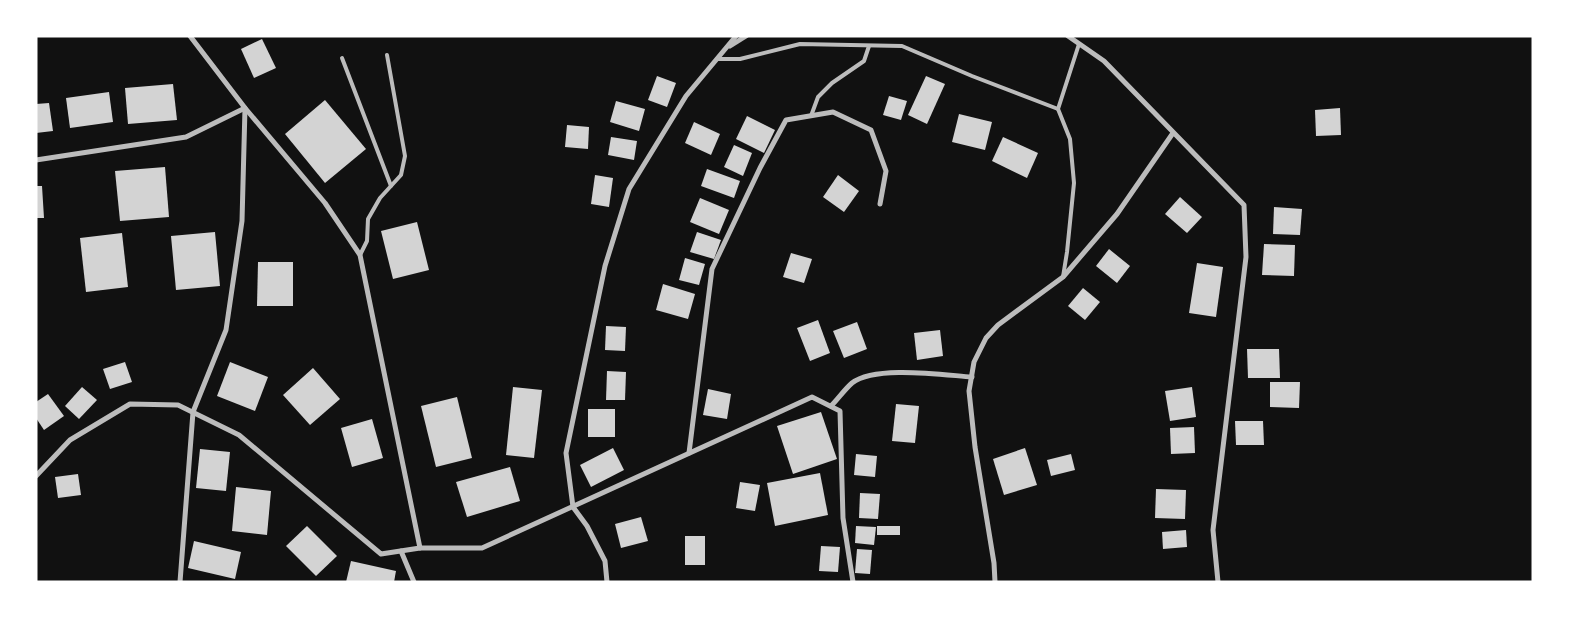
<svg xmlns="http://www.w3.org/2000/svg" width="1569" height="618" font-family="'Exo 2',sans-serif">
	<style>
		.building { fill: #d3d3d3 }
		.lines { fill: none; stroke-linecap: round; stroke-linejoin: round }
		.service { stroke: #bcbcbc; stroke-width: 4 }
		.minor { stroke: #bcbcbc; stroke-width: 5 }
	</style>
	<rect width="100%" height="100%" fill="#111"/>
	<g class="building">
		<polygon points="262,39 276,68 254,78 241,49"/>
		<polygon points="657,76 676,83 667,107 648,100"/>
		<polygon points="926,76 945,84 927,124 908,115"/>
		<polygon points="173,84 177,120 128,124 125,88"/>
		<polygon points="109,92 113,122 70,128 66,98"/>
		<polygon points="889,96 907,101 901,120 883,115"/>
		<polygon points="325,100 366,149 325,183 285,134"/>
		<polygon points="616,101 645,109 639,131 610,122"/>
		<polygon points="49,103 53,131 36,133 36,104"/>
		<polygon points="1340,108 1341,135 1316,136 1315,110"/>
		<polygon points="959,114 992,122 985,150 952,142"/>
		<polygon points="747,116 775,130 764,153 736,139"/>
		<polygon points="694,122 720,134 711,155 685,143"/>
		<polygon points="567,125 589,127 588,149 565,147"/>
		<polygon points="611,137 637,141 634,160 608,155"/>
		<polygon points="1003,137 1038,153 1027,178 992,161"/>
		<polygon points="734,145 752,153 743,176 724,167"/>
		<polygon points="165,167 169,217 120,221 115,171"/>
		<polygon points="707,169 740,181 734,198 701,186"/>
		<polygon points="595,175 613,178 609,207 591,204"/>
		<polygon points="838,175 859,191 844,212 823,197"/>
		<polygon points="36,186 42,186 44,218 36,218"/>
		<polygon points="1180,197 1202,217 1187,233 1165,214"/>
		<polygon points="700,198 729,210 719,234 690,222"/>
		<polygon points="1274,207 1302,209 1300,235 1273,234"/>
		<polygon points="417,222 429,270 393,279 381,231"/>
		<polygon points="215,232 220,286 176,290 171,236"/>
		<polygon points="697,232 721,240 714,259 690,252"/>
		<polygon points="122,233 128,287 86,292 80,238"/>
		<polygon points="1264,244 1295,245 1294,276 1262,275"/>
		<polygon points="1109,249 1130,266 1117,283 1096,266"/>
		<polygon points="791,253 812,259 804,283 783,277"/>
		<polygon points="685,258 705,264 699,285 679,280"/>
		<polygon points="258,262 293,262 293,306 257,306"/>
		<polygon points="1197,263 1223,267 1216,317 1189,313"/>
		<polygon points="663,284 695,294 688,319 656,310"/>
		<polygon points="1083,288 1100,302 1085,320 1068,306"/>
		<polygon points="818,320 830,353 810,361 797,328"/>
		<polygon points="857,322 867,349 844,358 833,331"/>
		<polygon points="606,326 626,327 625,351 605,350"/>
		<polygon points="940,330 943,356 917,360 914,333"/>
		<polygon points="1247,349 1279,349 1280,378 1248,378"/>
		<polygon points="125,362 132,382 110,389 103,369"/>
		<polygon points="230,362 268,377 255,411 217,396"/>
		<polygon points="313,368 340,399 310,425 283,395"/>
		<polygon points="607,371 626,372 625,400 606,400"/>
		<polygon points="1270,382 1300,382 1299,408 1270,407"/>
		<polygon points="82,387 97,400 79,419 65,406"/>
		<polygon points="513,387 542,390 534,458 506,455"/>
		<polygon points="1192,387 1196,417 1170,421 1165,391"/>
		<polygon points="708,389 731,394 727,419 703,415"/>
		<polygon points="48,394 64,416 44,430 36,418 36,402"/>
		<polygon points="457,397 472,458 436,467 421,406"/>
		<polygon points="896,404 919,406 915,443 892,441"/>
		<rect x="588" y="409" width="27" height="28"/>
		<polygon points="821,412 837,459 793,474 777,426"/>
		<polygon points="372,419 383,458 352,467 341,428"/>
		<polygon points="1235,421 1263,421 1264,445 1236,445"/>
		<polygon points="1194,427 1195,453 1171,454 1170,428"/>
		<polygon points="613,448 624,470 591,487 580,465"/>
		<polygon points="1025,448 1037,485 1004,495 993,459"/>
		<polygon points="200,449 230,452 226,491 196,488"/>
		<polygon points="856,454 877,456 875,477 854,475"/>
		<polygon points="1071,454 1075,470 1051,476 1047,460"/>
		<polygon points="510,467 520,501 467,517 456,482"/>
		<polygon points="820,473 828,515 775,526 767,483"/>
		<polygon points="78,474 81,495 58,498 55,477"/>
		<polygon points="740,482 760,485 755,511 736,508"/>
		<polygon points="236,487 271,491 267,535 232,531"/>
		<polygon points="1156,489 1186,490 1185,519 1155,518"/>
		<polygon points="860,493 880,494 878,519 859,518"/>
		<polygon points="641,517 648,541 621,548 615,524"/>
		<polygon points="307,526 337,556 316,576 286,546"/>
		<polygon points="856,526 876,527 874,545 855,543"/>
		<rect x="877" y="526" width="23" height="9"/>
		<polygon points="1186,530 1187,547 1163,549 1162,532"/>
		<rect x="685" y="536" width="20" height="29"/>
		<polygon points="194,541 241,552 235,579 188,568"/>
		<polygon points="821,546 840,547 838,572 819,571"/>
		<polygon points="857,549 872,550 870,574 855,573"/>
		<polygon points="351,561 396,571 394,582 346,582"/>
	</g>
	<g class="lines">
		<g class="service">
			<polyline points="342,58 391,186"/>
			<polyline points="717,59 740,59 800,44 902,46 972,76 1058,109"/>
			<polyline points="811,116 818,97 832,83 864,61 869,46"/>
			<polyline points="360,255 367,241 368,219 380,198 401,175 405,156 387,55"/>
			<polyline points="1063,277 1067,252 1074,183 1070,139 1058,109 1079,44"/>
		</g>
		<g class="minor">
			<polyline points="1068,36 1104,61 1244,205 1246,257 1213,530 1218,582"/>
			<polyline points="730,46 746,36"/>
			<polyline points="36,160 186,137 245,108 325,203 360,255 420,548"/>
			<path d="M 831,406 C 838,399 845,389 852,383 C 875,365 943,375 972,377"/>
			<polyline points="689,453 712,269 760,168 786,120 833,112 871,130 886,171 880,204"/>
			<polyline points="36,476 70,440 130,404 178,405 239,435 381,554 420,548 482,548 812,397 840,411 843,518 853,582"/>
			<polyline points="401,551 414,582"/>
			<polyline points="180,582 193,412 226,330 242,221 245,108 190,36"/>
			<polyline points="607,582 605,561 587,526 573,507 566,453 605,266 629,189 686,96 736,36"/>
			<polyline points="995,582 994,563 975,447 969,391 974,362 986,338 998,325 1063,277 1117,214 1173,133"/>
		</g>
	</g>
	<rect width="1569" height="618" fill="none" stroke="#ffffff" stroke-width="75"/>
</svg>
